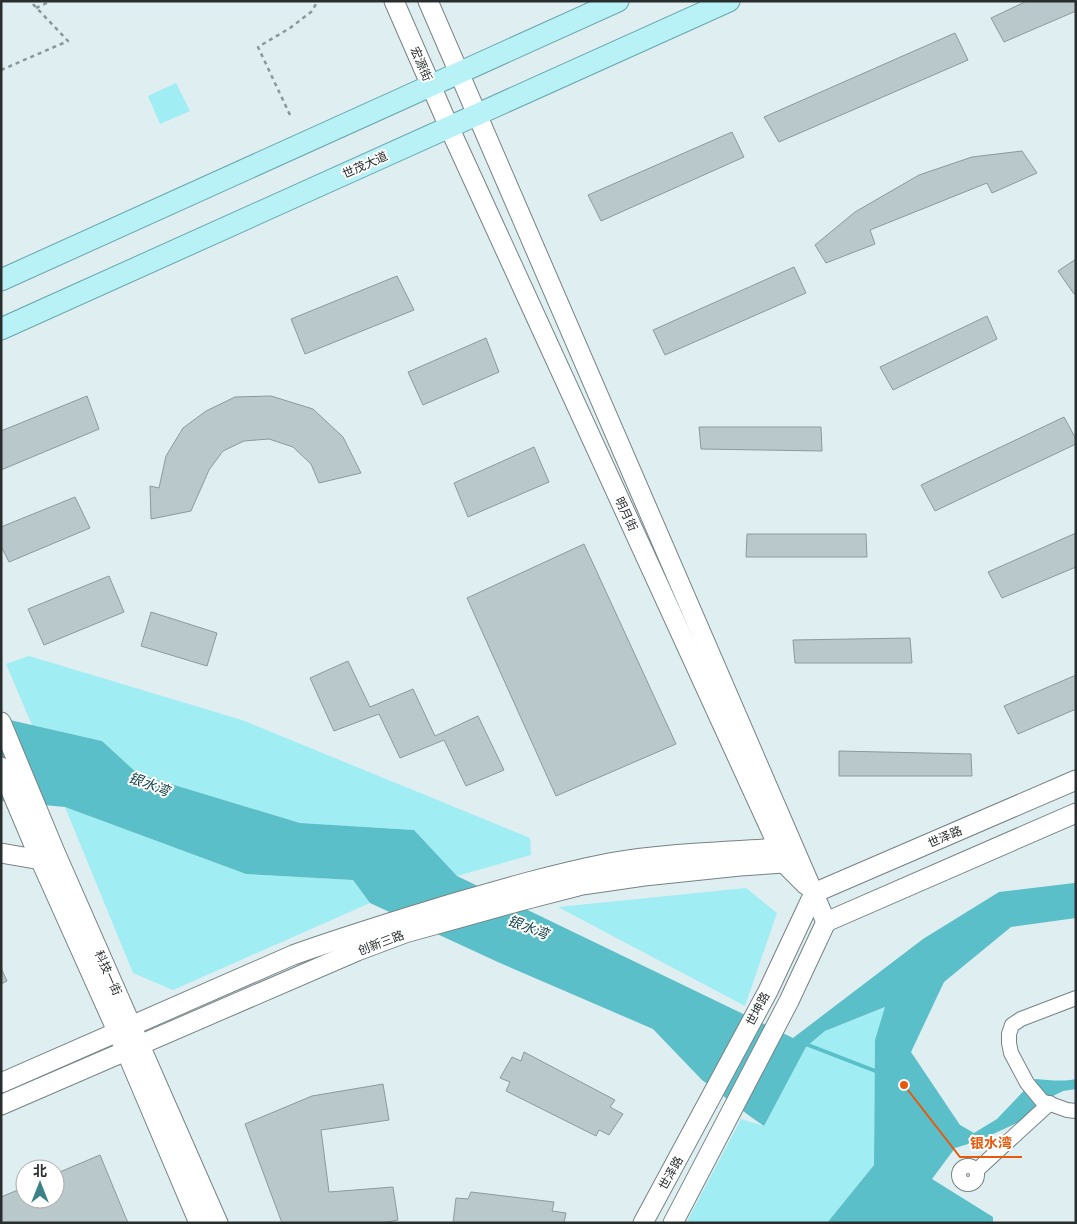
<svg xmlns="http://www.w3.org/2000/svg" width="1077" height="1224" font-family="'Public Sans','Noto Sans SC',sans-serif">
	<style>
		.green { fill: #a0edf4 }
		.water { fill: #5abfc8 }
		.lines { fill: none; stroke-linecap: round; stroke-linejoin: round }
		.stream { stroke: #5abfc8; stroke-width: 4 }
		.building { fill: #b9c8ca; stroke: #8c9a9b }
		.street-casing { stroke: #758384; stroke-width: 16 }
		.secondary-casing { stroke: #758384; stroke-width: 21 }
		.primary-casing { stroke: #67a7ad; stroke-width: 23 }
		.path { stroke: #8c9798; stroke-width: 2.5; stroke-dasharray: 4 4; stroke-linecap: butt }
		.street { stroke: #fff; stroke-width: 14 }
		.secondary { stroke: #fff; stroke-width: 19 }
		.primary { stroke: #b8f2f7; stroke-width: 21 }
		.labels { text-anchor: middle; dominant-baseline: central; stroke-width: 4; stroke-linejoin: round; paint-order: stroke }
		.street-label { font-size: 12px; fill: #282d2e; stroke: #fff }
		.water-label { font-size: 14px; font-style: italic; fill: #144347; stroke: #fff }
		.leader { fill: none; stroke: #e8590c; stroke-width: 2 }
		.callout-dot { fill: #e8590c; stroke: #fff; stroke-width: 2 }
		.callout-label { font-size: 14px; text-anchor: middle; font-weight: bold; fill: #e8590c; stroke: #fff; stroke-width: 4; stroke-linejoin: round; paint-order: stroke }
	</style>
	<rect width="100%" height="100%" fill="#dfeef0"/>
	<g class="green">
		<polygon points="176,83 190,111 160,124 148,96"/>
		<polygon points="29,656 242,720 530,838 531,855 457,876 414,830 300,823 138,774 102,741 32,725 6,664"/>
		<polygon points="65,807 246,874 353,880 370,903 173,990 133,973"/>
		<polygon points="746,888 777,913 745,1006 558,907"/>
		<polygon points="886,1007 875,1040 874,1165 827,1223 686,1223 741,1119 764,1126 806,1047 825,1031"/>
	</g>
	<path class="water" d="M 1,718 L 102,741 L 138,774 L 300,823 L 414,830 L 457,876 L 793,1038 L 923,939 L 999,892 L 1074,883 L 1076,881 L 1076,918 L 1011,927 L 944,982 L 911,1052 L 960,1125 L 974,1133 L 997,1119 L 1035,1079 C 1049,1080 1062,1082 1076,1079 L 1076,1089 L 1063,1091 L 1051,1097 L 1033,1109 L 1019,1122 L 978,1141 L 955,1148 L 932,1179 L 993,1217 L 993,1223 L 827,1223 L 874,1165 L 875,1040 L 885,1007 L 825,1031 L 806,1047 L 764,1126 L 751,1117 L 702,1080 L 653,1029 L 500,963 L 370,903 L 353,880 L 246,874 L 65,807 L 1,801 Z"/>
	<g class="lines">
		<polyline class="stream" points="803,1043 878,1072"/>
	</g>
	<g class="building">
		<polygon points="1027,1 1076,1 1076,11 1004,42 991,18"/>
		<polygon points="955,33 968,60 779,142 764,117"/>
		<polygon points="732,132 744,157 601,221 588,195"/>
		<polygon points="1022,151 1037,173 992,193 987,183 870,230 875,244 826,263 815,245 855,212 919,175 972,157"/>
		<polygon points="1076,259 1076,293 1074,294 1058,271"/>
		<polygon points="794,267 806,293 665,355 653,330"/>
		<polygon points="397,276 414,310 305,354 291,319"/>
		<polygon points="987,316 997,339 893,390 880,367"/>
		<polygon points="486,338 499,372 423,405 408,372"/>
		<polygon points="87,396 99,429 1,470 1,431"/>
		<polygon points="271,396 313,409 343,437 361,473 319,483 311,464 293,447 269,439 244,441 223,451 209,470 191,511 151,519 150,486 159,488 166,456 183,428 206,411 235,397"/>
		<polygon points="1064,417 1076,439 1076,444 935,511 921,485"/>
		<polygon points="699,427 821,427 822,451 701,449"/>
		<polygon points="534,447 549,482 468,517 454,483"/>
		<polygon points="75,497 90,528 9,562 1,546 1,527"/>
		<polygon points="1076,533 1076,567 1002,598 988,572"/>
		<polygon points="747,534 866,534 867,557 746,557"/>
		<polygon points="584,544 676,744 556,796 467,598"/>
		<polygon points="109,576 124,612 44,645 28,609"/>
		<polygon points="151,612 217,633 207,666 141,646"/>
		<polygon points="910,638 912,663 795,663 793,640"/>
		<polygon points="348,661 370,707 413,689 435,736 478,716 504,770 466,786 444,740 400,758 379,714 334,731 310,678"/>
		<polygon points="1076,675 1076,709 1018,734 1004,706"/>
		<polygon points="839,751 971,754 972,776 839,776"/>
		<polygon points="1,968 7,981 1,984"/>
		<polygon points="524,1052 615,1100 610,1107 623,1114 609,1135 599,1130 596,1136 506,1091 510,1082 500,1078 512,1057 521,1061"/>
		<polygon points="383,1084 389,1120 321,1130 329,1192 393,1187 398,1220 381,1223 282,1223 245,1124 312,1096"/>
		<polygon points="100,1155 128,1223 1,1223 1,1197 25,1187 25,1199 55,1199 55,1174"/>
		<polygon points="471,1192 554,1202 552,1211 566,1213 564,1223 453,1223 456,1198 468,1199"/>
	</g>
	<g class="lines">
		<defs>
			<g id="street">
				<polyline points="1076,998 1021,1019 1012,1025 1009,1034 1009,1043 1011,1053 1027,1083 1042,1101 1067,1110 1076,1111"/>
				<circle cx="968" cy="1175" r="9"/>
				<polyline points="977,1170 1050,1103"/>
			</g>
			<g id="secondary">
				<polyline points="394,1 449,127 779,848 784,863 806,885"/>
				<polyline points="428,1 826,922"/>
				<polyline points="1,722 55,852 218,1223"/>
				<polyline points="1,767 39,857 126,1051 199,1223"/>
				<polyline points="1,853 41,860"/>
				<polyline points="814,893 1076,780"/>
				<polyline points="826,922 1076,813"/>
				<path d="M 1,1083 L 293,955 C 343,937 393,922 444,906 C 499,890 553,874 609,863 C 665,853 723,852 779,848"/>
				<polyline points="1,1105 357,951 405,933 524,900 582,885 644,876 740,866 784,863"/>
				<polyline points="643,1223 768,991 814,893"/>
				<polyline points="673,1223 789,1001 826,922"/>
			</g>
			<g id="primary">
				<polyline points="1,280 618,1"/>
				<polyline points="1,329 729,1"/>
			</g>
		</defs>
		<use href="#street" class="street-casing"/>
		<use href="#secondary" class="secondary-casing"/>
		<use href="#primary" class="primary-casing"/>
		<g class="path">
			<polyline points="36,8 51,1"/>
			<polyline points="1,70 68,41 30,1"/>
			<polyline points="290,115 258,47 290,28 311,12 318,1"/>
		</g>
		<use href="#street" class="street"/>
		<use href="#secondary" class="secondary"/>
		<use href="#primary" class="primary"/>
	</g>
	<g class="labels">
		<g class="street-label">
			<text transform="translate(421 64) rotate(67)">宏源街</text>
			<text transform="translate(365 165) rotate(-24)">世茂大道</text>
			<text transform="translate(626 514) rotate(65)">明月街</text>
			<text transform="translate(945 837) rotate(-23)">世泽路</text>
			<text transform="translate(381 943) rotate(-21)">创新三路</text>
			<text transform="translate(108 973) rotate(66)">科技一街</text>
			<text transform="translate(758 1009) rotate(-62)">世坤路</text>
			<text transform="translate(671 1173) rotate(-61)">世泽路</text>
		</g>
		<g class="water-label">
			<text transform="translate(149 784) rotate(21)">银水湾</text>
			<text transform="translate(528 927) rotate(21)">银水湾</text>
		</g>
	</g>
	<path class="leader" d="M904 1085L960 1157H1022"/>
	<circle class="callout-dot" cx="904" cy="1085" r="5"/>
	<g class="callout-label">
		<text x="991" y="1148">银水湾</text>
	</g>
	<rect width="1077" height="1224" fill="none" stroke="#282d2e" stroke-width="5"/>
	<g transform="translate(40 1184)"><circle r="24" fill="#ffffff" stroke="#a9abab"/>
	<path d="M0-4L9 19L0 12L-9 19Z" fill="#3b8389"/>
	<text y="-8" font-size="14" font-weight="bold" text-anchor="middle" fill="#282d2e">北</text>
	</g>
</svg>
